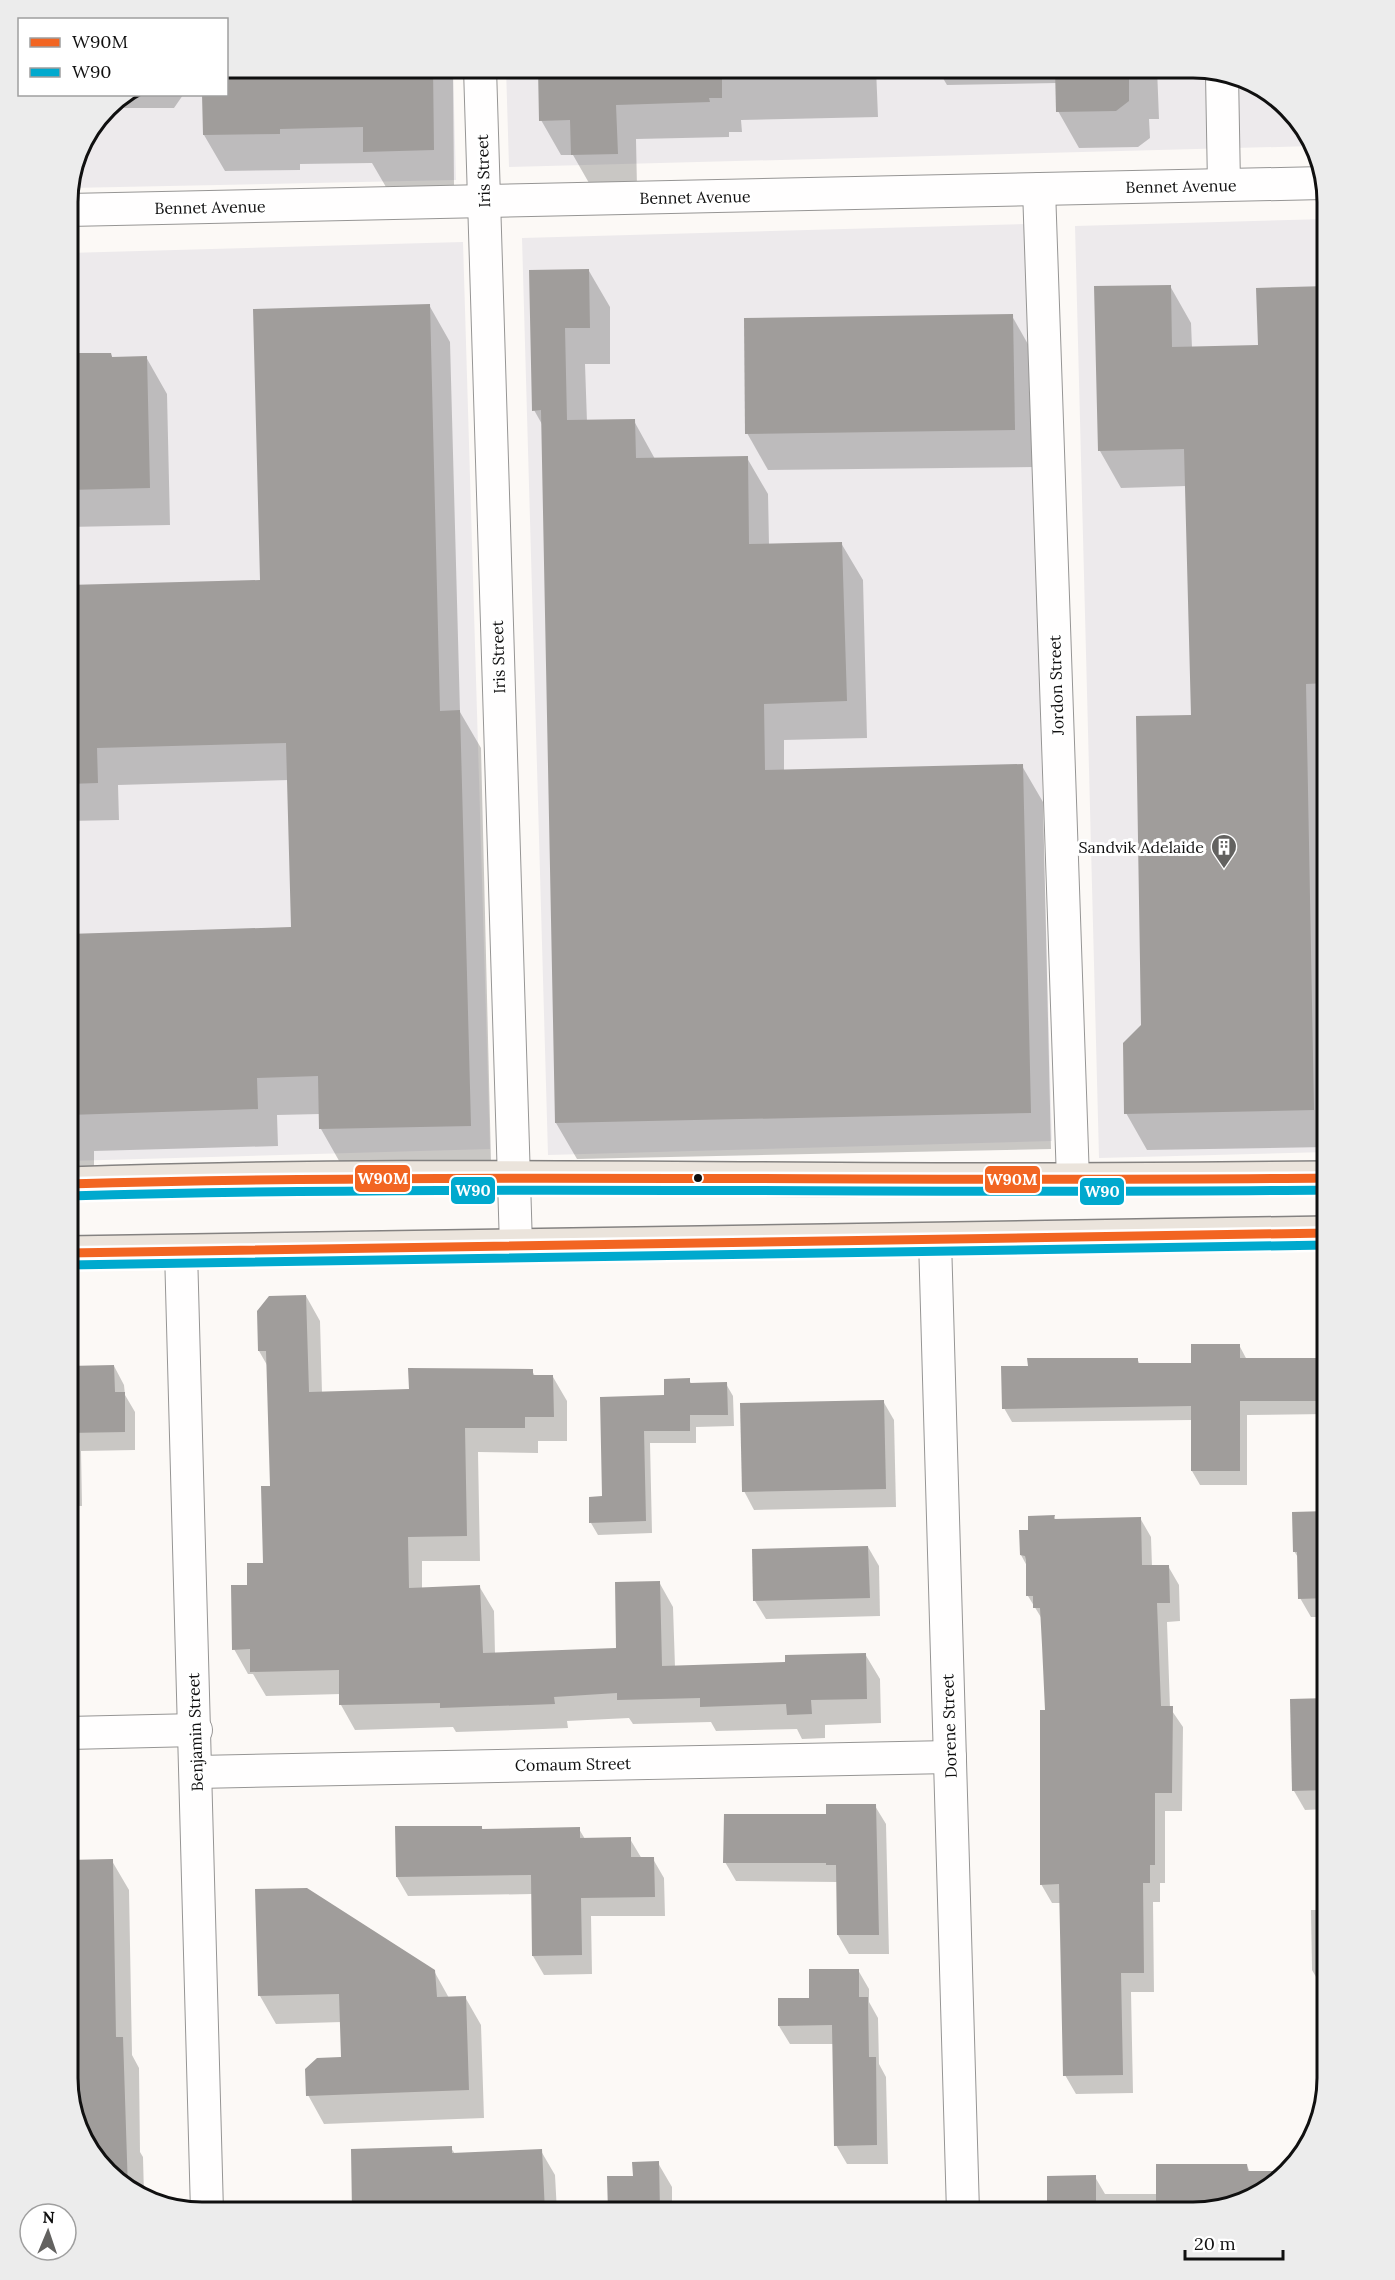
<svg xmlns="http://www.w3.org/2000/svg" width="1395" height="2280" font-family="Lora,serif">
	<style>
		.industrial { fill: #edeaec }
		.shadow { fill: #0003 }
		.building { fill: #a09d9b }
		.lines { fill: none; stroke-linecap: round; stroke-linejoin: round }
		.minor-casing { stroke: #969594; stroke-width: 34 }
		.major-casing { stroke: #848281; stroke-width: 36 }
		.minor { stroke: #fffefe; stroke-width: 32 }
		.major { stroke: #ebe4dc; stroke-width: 33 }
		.bus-1-casing { stroke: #fff; stroke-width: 14 }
		.bus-2-casing { stroke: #fff; stroke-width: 14 }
		.bus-1 { stroke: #f26522; stroke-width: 9 }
		.bus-2 { stroke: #00a9ce; stroke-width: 9 }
		.bus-dot { fill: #101010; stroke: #fff; stroke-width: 2 }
		.labels { text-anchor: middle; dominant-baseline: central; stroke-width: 6; stroke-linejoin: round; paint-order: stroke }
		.street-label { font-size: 16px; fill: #101010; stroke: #fff }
		.poi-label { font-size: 16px; fill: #101010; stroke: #fff; text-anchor: end }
		.rim { fill: none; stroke: #101010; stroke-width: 3 }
		.line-badge { stroke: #fff; stroke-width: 2 }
		.badge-label { font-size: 16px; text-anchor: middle; font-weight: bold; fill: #fff }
	</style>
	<rect width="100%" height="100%" fill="#fcf9f6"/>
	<g class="industrial">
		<polygon points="227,68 453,68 456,180 69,188 78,150 107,107 125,95 226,94"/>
		<polygon points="506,68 1202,68 1268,90 1314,146 509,167"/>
		<polygon points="1327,219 1327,1152 1099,1158 1075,226"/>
		<polygon points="1027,224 1052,1141 548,1155 522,238"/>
		<polygon points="463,242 490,1149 68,1161 68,253"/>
	</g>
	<g class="shadow">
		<polygon points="226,68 453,68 454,186 386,187 372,163 300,164 300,170 225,171 204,135 203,95 183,95 174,108 119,108 112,103 125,94 226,94"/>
		<polygon points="539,68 876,68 878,117 741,120 742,132 729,132 729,137 636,139 637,188 593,190 573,155 561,155 541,120"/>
		<polygon points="937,68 1157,68 1159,119 1149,119 1150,138 1138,147 1079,148 1058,111 1057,83 947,85"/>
		<polygon points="589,271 610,307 610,364 585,364 587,422 634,421 655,459 747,458 768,494 769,545 841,543 863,580 867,738 784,740 784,771 1022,766 1043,802 1051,1149 577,1159 556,1123 543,426 534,410 531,272"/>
		<polygon points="1170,286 1191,323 1192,348 1259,347 1327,287 1327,1147 1147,1150 1126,1113 1143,1026 1193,716 1186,486 1121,488 1100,451"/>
		<polygon points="429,305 450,342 460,712 481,748 491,1162 342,1166 321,1129 320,1114 277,1115 278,1146 94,1151 94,1177 68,1178 68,935 293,928 289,780 118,785 119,820 68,821 68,587 261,582"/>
		<polygon points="1012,316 1033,353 1035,467 768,470 747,433"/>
		<polygon points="68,341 76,355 110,354 113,358 146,357 167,394 170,525 68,527"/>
		<polygon points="306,1296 320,1321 322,1393 410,1390 532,1371 535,1376 553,1377 567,1401 567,1441 538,1441 538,1453 478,1452 480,1561 422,1561 422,1589 479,1586 494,1611 495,1654 618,1649 659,1582 673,1607 675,1667 786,1664 865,1654 880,1679 881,1723 825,1725 825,1738 802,1739 797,1729 716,1731 711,1722 633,1724 629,1718 567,1721 568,1728 543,1729 456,1732 453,1727 355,1730 341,1705 341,1694 266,1696 253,1674 248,1674 234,1649 249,1586 264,1564 271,1487 267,1365 259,1351"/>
		<polygon points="68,1317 78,1335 79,1367 114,1366 124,1385 125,1395 135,1412 135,1450 81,1451 82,1506 68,1506"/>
		<polygon points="1239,1345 1247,1360 1327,1359 1327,1414 1247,1415 1247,1485 1200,1485 1192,1471 1192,1420 1012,1422 1004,1408 1029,1367 1137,1359 1140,1364 1192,1364"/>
		<polygon points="689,1380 692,1385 726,1384 733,1396 734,1426 696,1427 696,1443 650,1443 652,1533 598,1535 591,1523 604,1498 601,1398 666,1396"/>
		<polygon points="883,1401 894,1420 896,1507 754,1510 744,1491"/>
		<polygon points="1327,1513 1327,1617 1311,1617 1300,1598 1299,1559 1294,1551"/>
		<polygon points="1054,1517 1056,1520 1140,1518 1151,1537 1152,1567 1168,1566 1179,1585 1180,1621 1167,1622 1170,1708 1183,1727 1182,1811 1165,1811 1165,1883 1160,1883 1160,1902 1153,1902 1154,1992 1131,1992 1133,2093 1076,2094 1065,2075 1061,1903 1052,1903 1041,1884 1046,1711 1042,1619 1028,1596 1027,1566 1021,1555 1029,1532"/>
		<polygon points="868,1547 879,1566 880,1616 766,1619 755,1601"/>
		<polygon points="1291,1700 1327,1700 1327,1809 1305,1810 1294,1791"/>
		<polygon points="875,1806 886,1824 889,1954 849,1954 838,1935 838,1882 736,1881 725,1862 827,1816"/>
		<polygon points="481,1827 484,1831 579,1829 585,1839 630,1839 642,1859 653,1859 664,1878 665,1916 591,1916 592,1974 544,1975 533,1956 532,1894 408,1896 397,1877 397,1828"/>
		<polygon points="68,1861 112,1861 129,1890 132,2055 139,2068 140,2152 143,2157 144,2195 128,2190 81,2137 68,2078"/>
		<polygon points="257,1891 434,1971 449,1998 465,1997 481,2025 484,2118 324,2124 308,2095 343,2059 342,2022 276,2024 260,1996"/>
		<polygon points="1311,1910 1327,1910 1327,1989 1323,1989 1312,1970"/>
		<polygon points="858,1970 869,1989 869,2002 878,2018 879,2064 886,2077 888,2164 847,2164 836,2145 834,2044 790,2044 779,2026 810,1999"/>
		<polygon points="451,2148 455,2154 541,2151 555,2175 557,2212 354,2212 352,2150"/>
		<polygon points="658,2163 672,2187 672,2212 575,2212 609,2212 634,2177"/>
		<polygon points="1247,2166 1250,2172 1252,2199 1193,2212 1051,2212 1049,2209 1095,2177 1105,2194 1158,2194"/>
	</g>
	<g class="building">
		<polygon points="226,68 433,68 434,150 363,152 363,127 280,129 280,134 203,135 202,94 226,94"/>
		<polygon points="538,68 722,68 722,98 709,98 710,102 616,105 618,154 571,155 570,120 539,121"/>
		<polygon points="1055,68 1129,68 1129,101 1116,111 1056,112"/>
		<polygon points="589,269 590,328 565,328 567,420 635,419 636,458 748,456 749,544 842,542 847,701 764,704 765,770 1023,764 1031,1113 555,1123 541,410 532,411 529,270"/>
		<polygon points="1171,285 1172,347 1258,345 1256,288 1328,286 1328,683 1306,684 1314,1110 1124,1114 1123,1043 1141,1025 1136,716 1191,715 1184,449 1098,451 1094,286"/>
		<polygon points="430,304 440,711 460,710 471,1126 319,1129 318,1076 257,1078 258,1109 68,1115 68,934 291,927 286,743 97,748 98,783 68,784 68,585 260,580 253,309"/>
		<polygon points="1013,314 1015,430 745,434 744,318"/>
		<polygon points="68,353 111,353 112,357 147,356 150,488 68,490"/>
		<polygon points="306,1295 309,1392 409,1389 408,1368 533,1369 533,1375 553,1375 554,1417 525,1417 525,1428 465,1428 467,1536 408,1537 409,1588 480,1585 483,1653 616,1648 615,1582 660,1581 662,1666 785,1662 785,1655 866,1653 867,1699 811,1700 812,1714 787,1715 786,1704 700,1707 700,1698 617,1700 617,1693 554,1697 555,1704 528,1705 440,1708 440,1703 339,1705 339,1670 250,1672 250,1649 232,1650 231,1585 247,1585 247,1563 263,1563 261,1486 270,1486 266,1351 258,1351 257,1311 269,1296"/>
		<polygon points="1191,1344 1240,1344 1240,1358 1328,1358 1328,1401 1240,1401 1240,1471 1191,1471 1191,1406 1002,1409 1001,1366 1028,1366 1027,1358 1138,1358 1138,1363 1191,1363"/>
		<polygon points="114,1365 115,1392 125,1392 125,1432 68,1433 68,1366"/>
		<polygon points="690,1378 690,1383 727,1382 728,1415 690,1415 690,1431 644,1431 646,1521 589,1523 589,1497 602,1496 600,1397 664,1395 664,1379"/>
		<polygon points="884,1400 886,1489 742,1492 740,1403"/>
		<polygon points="1328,1511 1328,1598 1298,1599 1297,1552 1293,1552 1292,1512"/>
		<polygon points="1055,1515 1054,1519 1141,1517 1142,1565 1169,1565 1170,1603 1157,1603 1161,1706 1173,1706 1172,1793 1155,1793 1155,1865 1150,1865 1150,1883 1143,1883 1144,1973 1121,1973 1123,2075 1063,2076 1059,1884 1040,1885 1040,1710 1045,1710 1042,1645 1040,1608 1033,1608 1033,1596 1026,1596 1026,1560 1025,1556 1020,1555 1019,1530 1028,1530 1028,1516"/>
		<polygon points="868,1546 870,1598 753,1601 752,1549"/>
		<polygon points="1328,1698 1328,1790 1292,1791 1290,1699"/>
		<polygon points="826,1804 876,1804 879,1935 837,1935 836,1865 826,1865 826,1863 723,1863 724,1814 826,1814"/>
		<polygon points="395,1826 482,1826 482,1829 580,1827 580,1838 631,1837 631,1857 654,1857 655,1897 581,1898 582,1955 532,1956 531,1875 396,1877"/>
		<polygon points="113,1859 116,2037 123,2037 128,2190 81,2137 68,2078 68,1860"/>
		<polygon points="307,1888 435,1970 437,1997 466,1996 469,2090 306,2096 305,2069 317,2058 341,2057 339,1994 258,1996 255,1889"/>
		<polygon points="809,1969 859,1969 859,1997 868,1997 869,2057 876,2057 877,2145 834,2146 832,2025 778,2026 778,1998 809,1998"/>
		<polygon points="452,2146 452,2153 542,2149 545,2212 352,2212 351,2149"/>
		<polygon points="659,2161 660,2211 608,2212 607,2176 633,2176 632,2162"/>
		<polygon points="1156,2164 1247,2164 1248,2171 1284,2171 1252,2199 1193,2212 1156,2212"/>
		<polygon points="1096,2175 1096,2212 1067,2212 1067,2209 1047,2209 1047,2176"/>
	</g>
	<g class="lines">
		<defs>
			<g id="minor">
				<polyline points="480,68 516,1246"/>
				<polyline points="1222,74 1224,185"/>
				<polyline points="1039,189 1073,1180"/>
				<polyline points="68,210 1323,183"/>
				<polyline points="935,1240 963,2212"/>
				<polyline points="181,1251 207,2212"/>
				<polyline points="68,1733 196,1730"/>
				<polyline points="197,1772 950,1757"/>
			</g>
			<g id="major">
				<path d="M 68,1184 C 399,1172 730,1181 1062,1180 C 1150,1180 1239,1179 1327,1178"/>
				<polyline points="68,1253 1327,1233"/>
			</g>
		</defs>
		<use href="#minor" class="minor-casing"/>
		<use href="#major" class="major-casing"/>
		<use href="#minor" class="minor"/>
		<use href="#major" class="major"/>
		<defs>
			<g id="bus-1">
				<path d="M 68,1184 C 488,1172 907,1183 1327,1178"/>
				<polyline points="68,1253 1327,1233"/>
			</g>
			<g id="bus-2">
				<path d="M 68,1196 C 488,1184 908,1195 1327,1190"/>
				<polyline points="68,1265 1327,1245"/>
			</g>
		</defs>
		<use href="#bus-1" class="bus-1-casing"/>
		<use href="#bus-2" class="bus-2-casing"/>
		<use href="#bus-1" class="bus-1"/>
		<use href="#bus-2" class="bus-2"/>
	</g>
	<defs>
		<symbol id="building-pin" viewBox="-11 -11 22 30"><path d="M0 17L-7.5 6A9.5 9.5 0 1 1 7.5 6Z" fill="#636260" stroke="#fff"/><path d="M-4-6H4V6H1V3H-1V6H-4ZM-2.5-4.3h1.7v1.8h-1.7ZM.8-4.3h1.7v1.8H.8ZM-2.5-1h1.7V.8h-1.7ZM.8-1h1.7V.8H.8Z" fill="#fff"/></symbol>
	</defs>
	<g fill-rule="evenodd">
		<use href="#building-pin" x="1209" y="832" width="30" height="40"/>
	</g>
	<circle class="bus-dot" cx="698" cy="1178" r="5"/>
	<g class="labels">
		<g class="street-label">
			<text transform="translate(483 171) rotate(-92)">Iris Street</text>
			<text transform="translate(1181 186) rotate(-1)">Bennet Avenue</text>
			<text transform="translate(695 197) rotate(-1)">Bennet Avenue</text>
			<text transform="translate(210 207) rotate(-1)">Bennet Avenue</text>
			<text transform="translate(498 657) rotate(-92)">Iris Street</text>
			<text transform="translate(1056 685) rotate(-92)">Jordon Street</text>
			<text transform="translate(949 1726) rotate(-92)">Dorene Street</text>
			<text transform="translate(195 1732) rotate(-92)">Benjamin Street</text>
			<text transform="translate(573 1764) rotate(-1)">Comaum Street</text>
		</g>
		<g class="poi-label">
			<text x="1204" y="847">Sandvik Adelaide</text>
		</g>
	</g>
	<path d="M0 0H1395V2280H0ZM202 78H1193A124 124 0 0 1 1317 202V2078A124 124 0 0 1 1193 2202H202A124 124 0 0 1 78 2078V202A124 124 0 0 1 202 78Z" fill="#ececec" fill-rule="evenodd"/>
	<path class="rim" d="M202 78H1193A124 124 0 0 1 1317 202V2078A124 124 0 0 1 1193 2202H202A124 124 0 0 1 78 2078V202A124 124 0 0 1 202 78Z"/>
	<g class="line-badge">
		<rect x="354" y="1164" width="57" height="29" rx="6" fill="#f26522"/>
		<rect x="984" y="1165" width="57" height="29" rx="6" fill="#f26522"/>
		<rect x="450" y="1176" width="46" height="29" rx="6" fill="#00a9ce"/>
		<rect x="1079" y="1177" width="46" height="29" rx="6" fill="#00a9ce"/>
	</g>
	<g class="badge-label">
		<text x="383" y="1184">W90M</text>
		<text x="1012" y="1185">W90M</text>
		<text x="473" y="1196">W90</text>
		<text x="1102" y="1197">W90</text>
	</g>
	<rect x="18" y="18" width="210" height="78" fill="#ffffff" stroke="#9f9f9f" stroke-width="1.5"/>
	<rect x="30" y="38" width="30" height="9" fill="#f26522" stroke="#9f9f9f" stroke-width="1.5"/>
	<text x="72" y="48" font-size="18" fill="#101010">W90M</text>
	<rect x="30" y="68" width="30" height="9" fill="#00a9ce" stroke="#9f9f9f" stroke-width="1.5"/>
	<text x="72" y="78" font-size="18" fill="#101010">W90</text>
	<g transform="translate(48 2232) rotate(2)"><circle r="28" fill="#ffffff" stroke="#9f9f9f" stroke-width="1.5"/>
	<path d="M0-4.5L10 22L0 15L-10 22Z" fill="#636260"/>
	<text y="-9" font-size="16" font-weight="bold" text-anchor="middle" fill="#101010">N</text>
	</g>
	<path d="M1185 2250v9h98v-9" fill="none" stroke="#101010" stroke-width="3"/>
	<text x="1194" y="2250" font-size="18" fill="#101010" stroke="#ffffff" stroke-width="4.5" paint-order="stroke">20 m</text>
</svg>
